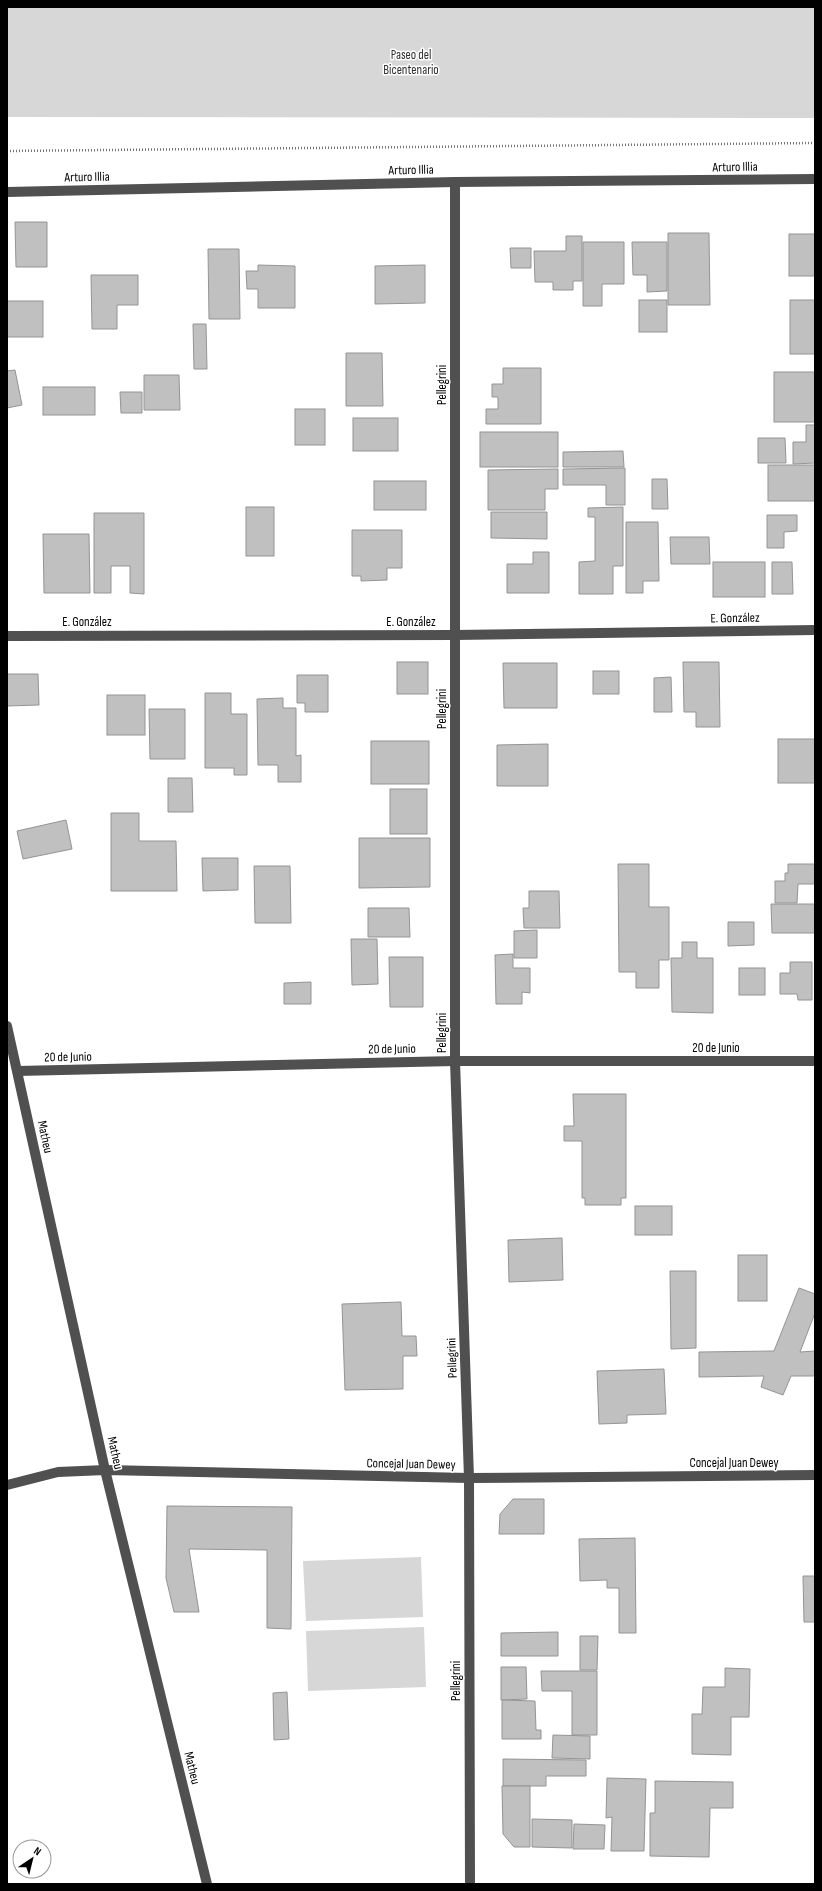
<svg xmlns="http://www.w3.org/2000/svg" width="822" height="1891" font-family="'Sofia Sans Condensed',sans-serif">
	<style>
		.green { fill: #d7d7d7 }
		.building { fill: #c0c0c0; stroke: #949494 }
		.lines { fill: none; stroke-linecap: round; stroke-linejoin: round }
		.path { stroke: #727272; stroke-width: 2.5; stroke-dasharray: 1 2; stroke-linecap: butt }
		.minor { stroke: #505050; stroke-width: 10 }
		.labels { text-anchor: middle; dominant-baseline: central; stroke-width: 3; stroke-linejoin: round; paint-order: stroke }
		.park-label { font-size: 13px; fill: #2e2e2e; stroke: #fff }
		.street-label { font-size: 13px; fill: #000; stroke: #fff }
	</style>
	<rect width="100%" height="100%" fill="#fff"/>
	<g class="green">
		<polygon points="7,7 815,7 815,118 7,117"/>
		<polygon points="421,1557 423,1617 306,1621 303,1561"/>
		<polygon points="424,1627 426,1687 308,1691 306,1631"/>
	</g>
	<g class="building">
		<polygon points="15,222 47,222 47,267 16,267"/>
		<polygon points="668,233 709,233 710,305 668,305"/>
		<rect x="789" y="234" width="26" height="42"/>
		<polygon points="566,236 582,236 582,281 573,281 573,290 553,290 553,282 535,282 534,251 566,251"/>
		<polygon points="583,242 624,242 624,284 602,284 602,306 583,306"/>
		<polygon points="632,242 667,242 667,291 647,292 647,275 633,275"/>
		<polygon points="510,248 531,248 531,268 511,268"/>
		<polygon points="208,249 239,249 240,319 209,319"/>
		<polygon points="258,265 295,266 295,308 258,308 258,289 247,289 246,271 258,271"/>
		<polygon points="425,265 425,303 375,304 375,266"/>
		<polygon points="91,275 138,275 138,305 117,305 117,329 92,329"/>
		<rect x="639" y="300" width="28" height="32"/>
		<rect x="790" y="300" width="25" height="54"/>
		<rect x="7" y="301" width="36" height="36"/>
		<polygon points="193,324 206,324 207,369 194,369"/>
		<polygon points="346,353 382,353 383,406 346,406"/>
		<polygon points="503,368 541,368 541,424 486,424 486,409 498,409 498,397 492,397 492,384 503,384"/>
		<polygon points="15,370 22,405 7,408 7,371"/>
		<rect x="774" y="372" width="41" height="50"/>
		<polygon points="144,375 179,375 180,410 144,410"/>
		<rect x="43" y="387" width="52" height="28"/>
		<polygon points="120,392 142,392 142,413 121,413"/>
		<rect x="295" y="409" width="30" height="36"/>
		<rect x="353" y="418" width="45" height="33"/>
		<polygon points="806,425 815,425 815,463 793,464 793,442 806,442"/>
		<rect x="480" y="432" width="78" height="35"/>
		<polygon points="758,438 785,438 786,463 758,463"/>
		<polygon points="623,451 624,467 563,467 563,452"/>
		<rect x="768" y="465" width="47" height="36"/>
		<polygon points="625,468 625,505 606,505 606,485 563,485 563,469"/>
		<polygon points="558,469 558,489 545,489 545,510 488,510 488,470"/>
		<polygon points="652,479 667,479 668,509 652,509"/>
		<rect x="374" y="481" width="52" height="29"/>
		<rect x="246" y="507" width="28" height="49"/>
		<polygon points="623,507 623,566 613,566 613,594 579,594 579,562 595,561 595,517 588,517 588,508"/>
		<polygon points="491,512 547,512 547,539 491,538"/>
		<polygon points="94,513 144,513 144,594 130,593 130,566 111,566 111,593 94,593"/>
		<polygon points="767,515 797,515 797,531 784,532 784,548 767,548"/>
		<polygon points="626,522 658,522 659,581 643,581 643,593 626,593"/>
		<polygon points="352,530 402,530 402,568 387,568 387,580 361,581 361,576 352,576"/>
		<polygon points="43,534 89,534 90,593 44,593"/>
		<polygon points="670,537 709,537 710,564 671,564"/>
		<polygon points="533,552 549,552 549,593 507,593 507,564 533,564"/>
		<rect x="713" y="562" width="52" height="35"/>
		<polygon points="772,562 792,562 793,594 772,594"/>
		<rect x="397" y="662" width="31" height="32"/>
		<polygon points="683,662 719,662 720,727 696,727 696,712 684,712"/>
		<polygon points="503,663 557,663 557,708 504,708"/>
		<rect x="593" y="671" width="26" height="23"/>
		<polygon points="7,674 38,674 39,705 7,706"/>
		<polygon points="297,675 328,675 328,712 305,712 305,703 297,703"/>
		<polygon points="671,677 672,712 654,712 654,678"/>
		<polygon points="205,693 231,693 231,714 247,714 247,775 234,775 234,768 205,768"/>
		<rect x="107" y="695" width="38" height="40"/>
		<polygon points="283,698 283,708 296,708 296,756 301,755 301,782 278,782 278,765 258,765 257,699"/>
		<polygon points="149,709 185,709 185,759 150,759"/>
		<rect x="778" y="739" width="37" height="44"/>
		<rect x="371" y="741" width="58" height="43"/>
		<polygon points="548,744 548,786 497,786 497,745"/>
		<polygon points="168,778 192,778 193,812 168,812"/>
		<rect x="390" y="789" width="37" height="45"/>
		<polygon points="111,813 139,813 139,841 176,841 177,891 111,891"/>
		<polygon points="66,820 72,849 23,859 17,831"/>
		<polygon points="359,838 430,838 430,887 359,888"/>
		<polygon points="202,858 238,858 238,890 203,891"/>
		<polygon points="618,864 649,864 649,907 669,907 669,960 659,960 659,988 636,988 636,972 619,972"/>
		<polygon points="788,864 815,864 815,884 798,884 797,903 775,903 775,881 785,881 785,873 788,873"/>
		<polygon points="254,866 290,866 291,923 255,923"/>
		<polygon points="529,891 559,891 560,928 524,928 523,908 529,908"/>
		<polygon points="771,904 815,904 815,933 772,933"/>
		<polygon points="368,908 409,908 410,937 368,937"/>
		<polygon points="728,922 754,922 754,945 728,946"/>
		<polygon points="537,930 537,958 514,958 514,931"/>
		<polygon points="351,939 377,939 378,984 352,985"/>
		<polygon points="682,942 697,942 697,958 713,958 713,1013 672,1012 671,958 682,958"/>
		<polygon points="513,954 513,968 530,968 530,993 522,992 522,1004 496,1004 495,955"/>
		<polygon points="389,957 423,957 423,1007 390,1007"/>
		<polygon points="790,962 812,962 812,1000 798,1000 797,994 780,994 780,973 790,973"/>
		<rect x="739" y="968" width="26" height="27"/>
		<polygon points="311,982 311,1004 284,1004 284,983"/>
		<polygon points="573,1094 626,1094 626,1198 621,1198 621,1205 585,1205 585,1198 582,1198 582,1141 564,1141 564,1126 574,1126"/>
		<rect x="635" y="1206" width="37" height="29"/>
		<polygon points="562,1238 563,1280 509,1282 508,1240"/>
		<rect x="738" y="1255" width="29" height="46"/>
		<polygon points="670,1271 696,1271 696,1348 671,1349"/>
		<polygon points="799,1288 815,1294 815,1313 800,1352 815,1351 815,1376 791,1376 783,1395 761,1387 764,1376 699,1377 699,1352 774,1351"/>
		<polygon points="401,1302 402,1336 416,1336 417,1356 403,1356 403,1389 345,1390 342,1304"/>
		<polygon points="664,1369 666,1414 627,1415 627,1423 599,1424 597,1371"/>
		<polygon points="513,1499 544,1499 544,1534 499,1534 500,1514"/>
		<polygon points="167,1506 292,1507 291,1629 267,1628 267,1550 189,1549 199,1612 174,1612 166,1578"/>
		<polygon points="635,1538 636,1633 619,1633 619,1588 607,1588 607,1580 580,1581 579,1539"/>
		<polygon points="803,1576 815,1576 815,1622 804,1622"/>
		<polygon points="558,1632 558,1656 501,1656 501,1633"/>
		<polygon points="580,1636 598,1636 597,1670 580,1670"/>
		<polygon points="501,1667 526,1667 527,1699 501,1700"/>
		<polygon points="725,1668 750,1669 749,1717 731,1717 731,1755 692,1754 692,1714 702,1714 703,1687 725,1687"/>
		<polygon points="541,1671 597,1671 597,1735 572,1735 572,1691 542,1691"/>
		<polygon points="287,1692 289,1739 274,1740 273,1693"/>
		<polygon points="502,1700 535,1701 536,1730 541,1730 541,1739 502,1739"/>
		<polygon points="553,1735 590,1736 590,1759 552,1758"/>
		<polygon points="503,1759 586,1760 586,1776 546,1776 546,1786 503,1786"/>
		<polygon points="607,1778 646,1779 644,1851 611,1851 612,1817 606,1818"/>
		<polygon points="655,1781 733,1782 733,1808 710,1808 709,1857 650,1856 650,1813 655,1813"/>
		<polygon points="502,1786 530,1786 530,1847 514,1847 503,1834"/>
		<polygon points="532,1819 572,1820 572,1848 532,1847"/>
		<polygon points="574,1824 605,1825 604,1849 573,1849"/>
	</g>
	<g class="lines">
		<polyline class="path" points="7,151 815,143"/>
		<g class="minor">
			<polyline points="455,182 455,1061 469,1478 470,1884"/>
			<polyline points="7,192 455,182 815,179"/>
			<polyline points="7,636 455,635 815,630"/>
			<polyline points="7,1026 105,1470 207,1884"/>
			<polyline points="18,1071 455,1061 815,1061"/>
			<polyline points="7,1485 58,1472 105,1470 469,1478 815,1475"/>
		</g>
	</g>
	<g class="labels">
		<g class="park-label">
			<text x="411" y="55">Paseo del<tspan x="411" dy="15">Bicentenario</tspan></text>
		</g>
		<g class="street-label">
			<text transform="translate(735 167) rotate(-1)">Arturo Illia</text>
			<text transform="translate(411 170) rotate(-1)">Arturo Illia</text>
			<text transform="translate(87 177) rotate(-1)">Arturo Illia</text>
			<text transform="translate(442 385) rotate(-90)">Pellegrini</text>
			<text transform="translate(735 618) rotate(-1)">E. González</text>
			<text x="87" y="622">E. González</text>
			<text x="411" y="622">E. González</text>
			<text transform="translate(442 709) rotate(-90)">Pellegrini</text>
			<text transform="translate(442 1033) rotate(-90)">Pellegrini</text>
			<text x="716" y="1048">20 de Junio</text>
			<text transform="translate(392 1049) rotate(-1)">20 de Junio</text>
			<text transform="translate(68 1057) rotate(-1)">20 de Junio</text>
			<text transform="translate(45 1137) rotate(78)">Matheu</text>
			<text transform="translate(452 1358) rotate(-92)">Pellegrini</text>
			<text transform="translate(115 1453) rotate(77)">Matheu</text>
			<text x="734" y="1463">Concejal Juan Dewey</text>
			<text transform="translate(411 1464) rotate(1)">Concejal Juan Dewey</text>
			<text transform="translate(456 1681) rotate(-90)">Pellegrini</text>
			<text transform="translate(192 1768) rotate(76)">Matheu</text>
		</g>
	</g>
	<rect width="822" height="1891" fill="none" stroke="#000000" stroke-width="16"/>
	<g transform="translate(32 1859) rotate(35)"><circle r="19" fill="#ffffff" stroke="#999999"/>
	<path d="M0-3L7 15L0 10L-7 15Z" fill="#000000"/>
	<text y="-6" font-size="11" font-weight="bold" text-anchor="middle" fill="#000000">N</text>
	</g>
</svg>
